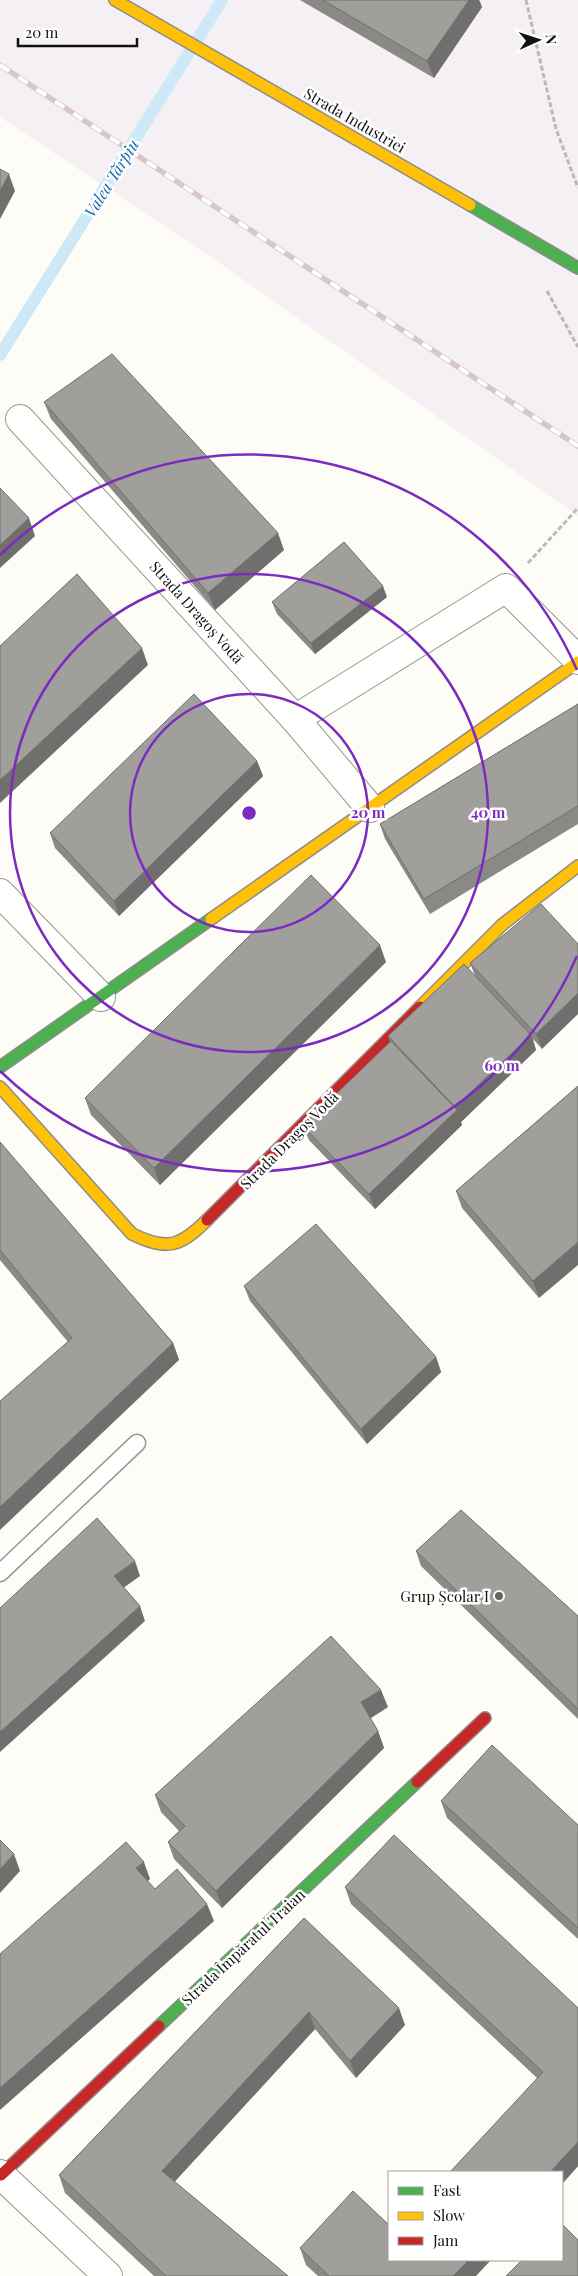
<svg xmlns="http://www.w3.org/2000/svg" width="578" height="2276" font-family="'Playfair Display',serif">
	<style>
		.industrial { fill: #f5f0f3 }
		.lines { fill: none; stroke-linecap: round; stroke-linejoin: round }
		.stream { stroke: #cde8f7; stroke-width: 12 }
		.lane-casing { stroke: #979795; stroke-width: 19 }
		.street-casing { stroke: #979795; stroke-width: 30 }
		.fast-casing { stroke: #8e8d8b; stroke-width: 14 }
		.slow-casing { stroke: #8e8d8b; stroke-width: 14 }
		.jam-casing { stroke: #8e8d8b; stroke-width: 14 }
		.path { stroke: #b9b9b8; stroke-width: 3; stroke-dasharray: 5 2.5; stroke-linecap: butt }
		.lane { stroke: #fffffe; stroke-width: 16 }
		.street { stroke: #fffffe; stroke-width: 28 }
		.fast { stroke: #4caf50; stroke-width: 11 }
		.slow { stroke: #ffc107; stroke-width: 11 }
		.jam { stroke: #c62828; stroke-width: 11 }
		.rail-casing { stroke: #d9c6c7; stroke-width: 5.5 }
		.rail { stroke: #fff; stroke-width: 4; stroke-dasharray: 11; stroke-linecap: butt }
		.wall { fill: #8a8986 }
		.shaded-wall { fill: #716f6d }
		.building { fill: #a19f9c; stroke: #716f6d }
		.ring { fill: none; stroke: #7b2cbf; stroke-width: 2.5 }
		.poi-dot { fill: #646362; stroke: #fff; stroke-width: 2 }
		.labels { text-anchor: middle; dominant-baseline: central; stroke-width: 5; stroke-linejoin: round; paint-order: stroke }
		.street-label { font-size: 15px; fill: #111; stroke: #fff }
		.poi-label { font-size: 15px; fill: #111; stroke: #fff; text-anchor: end }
		.water-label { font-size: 16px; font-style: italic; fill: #1768a6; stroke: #fff }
		.centre { fill: #7b2cbf; stroke: #fff; stroke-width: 2.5 }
		.ring-label { font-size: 15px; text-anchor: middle; font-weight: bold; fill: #7b2cbf; stroke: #fff; stroke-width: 5; stroke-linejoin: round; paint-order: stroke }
	</style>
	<rect width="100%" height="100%" fill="#fdfcf7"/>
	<polygon class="industrial" points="0,0 578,0 578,516 218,262 0,117"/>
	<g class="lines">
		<polyline class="stream" points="0,355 222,0"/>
		<defs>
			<polyline id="lane" points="0,1573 137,1443"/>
			<g id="street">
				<polyline points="20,419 295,719 370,808"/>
				<polyline points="295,719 506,588 578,660"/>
				<polyline points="0,893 101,997"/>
				<polyline points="0,2174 108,2276"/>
			</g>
			<g id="fast">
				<polyline points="470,205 578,268"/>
				<polyline points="0,1067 211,919"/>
				<polyline points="159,2026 417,1782"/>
			</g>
			<g id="slow">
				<polyline points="115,0 470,205"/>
				<polyline points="211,919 578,662"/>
				<polyline points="420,1007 503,924 578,866"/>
				<path d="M 0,1087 L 132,1234 C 167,1251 180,1247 207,1220"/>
			</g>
			<g id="jam">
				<polyline points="207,1220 420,1007"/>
				<polyline points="417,1782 485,1718"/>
				<polyline points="1,2175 159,2026"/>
			</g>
		</defs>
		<use href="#lane" class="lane-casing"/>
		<use href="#street" class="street-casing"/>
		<use href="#fast" class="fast-casing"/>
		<use href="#slow" class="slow-casing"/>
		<use href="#jam" class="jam-casing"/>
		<g class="path">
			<polyline points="526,0 556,129 578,188"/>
			<polyline points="547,291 578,347"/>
			<polyline points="528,563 578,508"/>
		</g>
		<use href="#lane" class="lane"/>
		<use href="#street" class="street"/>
		<use href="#fast" class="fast"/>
		<use href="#slow" class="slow"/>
		<use href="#jam" class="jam"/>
		<defs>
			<polyline id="rail" points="0,65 578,446"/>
		</defs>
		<use href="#rail" class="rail-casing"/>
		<use href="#rail" class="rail"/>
	</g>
	<g class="wall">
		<polygon points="300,0 479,0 482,7 434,78"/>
		<polygon points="44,402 284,550 215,610 51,419"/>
		<polygon points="387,597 315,654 277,614 272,602"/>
		<polygon points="578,704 578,824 430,914 385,839 380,824"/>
		<polygon points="257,761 263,776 119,916 55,848 50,833"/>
		<polygon points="541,904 542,1049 533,1039 536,1050 461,1122 462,1125 375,1209 309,1140 303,1126 390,1042 388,1036 475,976 470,963"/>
		<polygon points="386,962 160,1185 91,1115 85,1098"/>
		<polygon points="578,1086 539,1298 462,1208 456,1191"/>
		<polygon points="0,1142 173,1343 179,1360 68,1342 0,1260"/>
		<polygon points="244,1286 436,1357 441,1372 367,1444 250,1301"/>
		<polygon points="416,1551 578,1616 578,1719 421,1566"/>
		<polygon points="388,1707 370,1718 378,1731 384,1748 222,1908 174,1859 168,1842 179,1831 161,1812 155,1795"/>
		<polygon points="441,1801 578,1825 578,1939 447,1818"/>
		<polygon points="345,1887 578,2008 578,2166 562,2184 537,2078 351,1904"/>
		<polygon points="304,1918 405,2025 356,2078 315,2029 174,2182 288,2276 154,2276 65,2193 59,2175"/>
		<polygon points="300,2248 389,2260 476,2276 318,2276 306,2265"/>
	</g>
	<g class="shaded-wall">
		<polygon points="469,0 479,0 482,7 434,78 427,61"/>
		<polygon points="9,174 15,191 0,219 0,191"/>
		<polygon points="29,518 35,536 0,568 0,545"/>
		<polygon points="278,533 284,550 215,610 208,593"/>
		<polygon points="383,586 387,597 315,654 311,643"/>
		<polygon points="142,648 148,665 0,803 0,780"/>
		<polygon points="257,761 263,776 119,916 114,901"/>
		<polygon points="380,945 386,962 160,1185 154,1168"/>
		<polygon points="578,993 578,1014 542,1049 536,1034"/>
		<polygon points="531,1035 536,1050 461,1122 462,1125 375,1209 369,1194 456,1110 455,1107"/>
		<polygon points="578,1242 578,1265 539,1298 533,1281"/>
		<polygon points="173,1343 179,1360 0,1530 0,1507"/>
		<polygon points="436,1357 441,1372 367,1444 361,1429"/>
		<polygon points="135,1561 140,1576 119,1591 114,1576"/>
		<polygon points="140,1606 145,1621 0,1752 0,1732"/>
		<polygon points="381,1690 388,1707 368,1720 361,1702"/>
		<polygon points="378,1731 384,1748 222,1908 216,1891"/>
		<polygon points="14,1854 20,1871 0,1893 0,1869"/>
		<polygon points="144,1862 150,1879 143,1885 136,1868"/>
		<polygon points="207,1904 214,1921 0,2110 0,2088"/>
		<polygon points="399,2008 405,2025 356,2078 350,2061"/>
		<polygon points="309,2012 315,2029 168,2189 162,2171"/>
		<polygon points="578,2142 578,2166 562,2184 562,2172 550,2172"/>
		<polygon points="469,2260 491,2260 476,2276 453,2276"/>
	</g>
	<g class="building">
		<polygon points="323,0 469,0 427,61"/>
		<polygon points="0,169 9,174 0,191"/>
		<polygon points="112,354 278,533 208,593 44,402"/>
		<polygon points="0,488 29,518 0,545"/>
		<polygon points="344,542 383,586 311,643 272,602"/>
		<polygon points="77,574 142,648 0,780 0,646"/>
		<polygon points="194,694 257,761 114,901 50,833"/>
		<polygon points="578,704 578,806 424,899 380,824"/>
		<polygon points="311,875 380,945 154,1168 85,1098"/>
		<polygon points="541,904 578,944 578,993 536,1034 470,963"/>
		<polygon points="464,964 531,1035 455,1107 388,1036"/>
		<polygon points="391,1041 457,1110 369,1194 303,1126"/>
		<polygon points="578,1086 578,1242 533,1281 456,1191"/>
		<polygon points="0,1142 173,1343 0,1507 0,1401 72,1338 0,1250"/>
		<polygon points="316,1224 436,1357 361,1429 244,1286"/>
		<polygon points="461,1510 578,1616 578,1709 416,1551"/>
		<polygon points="97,1518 135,1561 114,1576 140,1606 0,1732 0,1608"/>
		<polygon points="331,1636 381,1690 361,1702 378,1731 216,1891 168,1842 185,1826 155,1795"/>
		<polygon points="492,1745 578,1825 578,1928 441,1801"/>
		<polygon points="394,1835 578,2008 578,2142 550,2172 450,2172 543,2072 345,1887"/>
		<polygon points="0,1840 14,1854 0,1869"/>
		<polygon points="126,1842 144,1862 136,1868 155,1889 177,1869 207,1904 0,2088 0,1954"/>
		<polygon points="304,1918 399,2008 350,2061 309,2012 162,2171 288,2276 166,2276 59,2175"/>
		<polygon points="353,2191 389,2225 389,2260 469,2260 453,2276 329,2276 300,2248"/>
		<polygon points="562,2224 578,2240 578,2276 506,2276 522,2260 562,2260"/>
	</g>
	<g class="ring">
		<circle cx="249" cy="813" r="119"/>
		<circle cx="249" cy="813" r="239"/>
		<path d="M577 956A358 358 0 0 1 0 1071M0 555A358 358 0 0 1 577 670"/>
	</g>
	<circle class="poi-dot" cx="499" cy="1596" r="5"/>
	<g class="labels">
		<g class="street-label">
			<text transform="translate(355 120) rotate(30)">Strada Industriei</text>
			<text transform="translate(197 612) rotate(48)">Strada Dragoș Vodă</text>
			<text transform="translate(289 1140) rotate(-45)">Strada Dragoș Vodă</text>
			<text transform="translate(243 1947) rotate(-43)">Strada Împăratul Traian</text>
		</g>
		<g class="poi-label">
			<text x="489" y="1596">Grup Școlar I</text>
		</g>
		<g class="water-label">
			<text transform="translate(111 178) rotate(-58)">Valea Tărpiu</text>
		</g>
	</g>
	<circle cx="249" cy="813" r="8" class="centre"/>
	<g class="ring-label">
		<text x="368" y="818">20 m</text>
		<text x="488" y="818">40 m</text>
		<text x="502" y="1071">60 m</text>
	</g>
	<rect x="388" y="2171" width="175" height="90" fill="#ffffff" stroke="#a0a0a0"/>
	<rect x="398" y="2187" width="25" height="8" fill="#4caf50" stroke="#a0a0a0"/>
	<text x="433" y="2196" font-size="15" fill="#111111">Fast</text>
	<rect x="398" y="2212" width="25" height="8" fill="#ffc107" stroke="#a0a0a0"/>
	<text x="433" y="2221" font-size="15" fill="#111111">Slow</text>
	<rect x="398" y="2237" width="25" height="8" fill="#c62828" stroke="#a0a0a0"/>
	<text x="433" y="2246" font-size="15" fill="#111111">Jam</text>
	<g transform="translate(538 40) rotate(87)" stroke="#ffffff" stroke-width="4" paint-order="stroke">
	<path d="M0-4L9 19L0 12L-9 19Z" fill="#111111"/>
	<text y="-8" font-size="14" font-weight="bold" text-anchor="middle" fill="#111111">N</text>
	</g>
	<path d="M18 38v8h119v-8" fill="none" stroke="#111111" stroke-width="2.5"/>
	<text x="25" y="38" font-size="15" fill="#111111" stroke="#ffffff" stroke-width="4" paint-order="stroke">20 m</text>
</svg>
